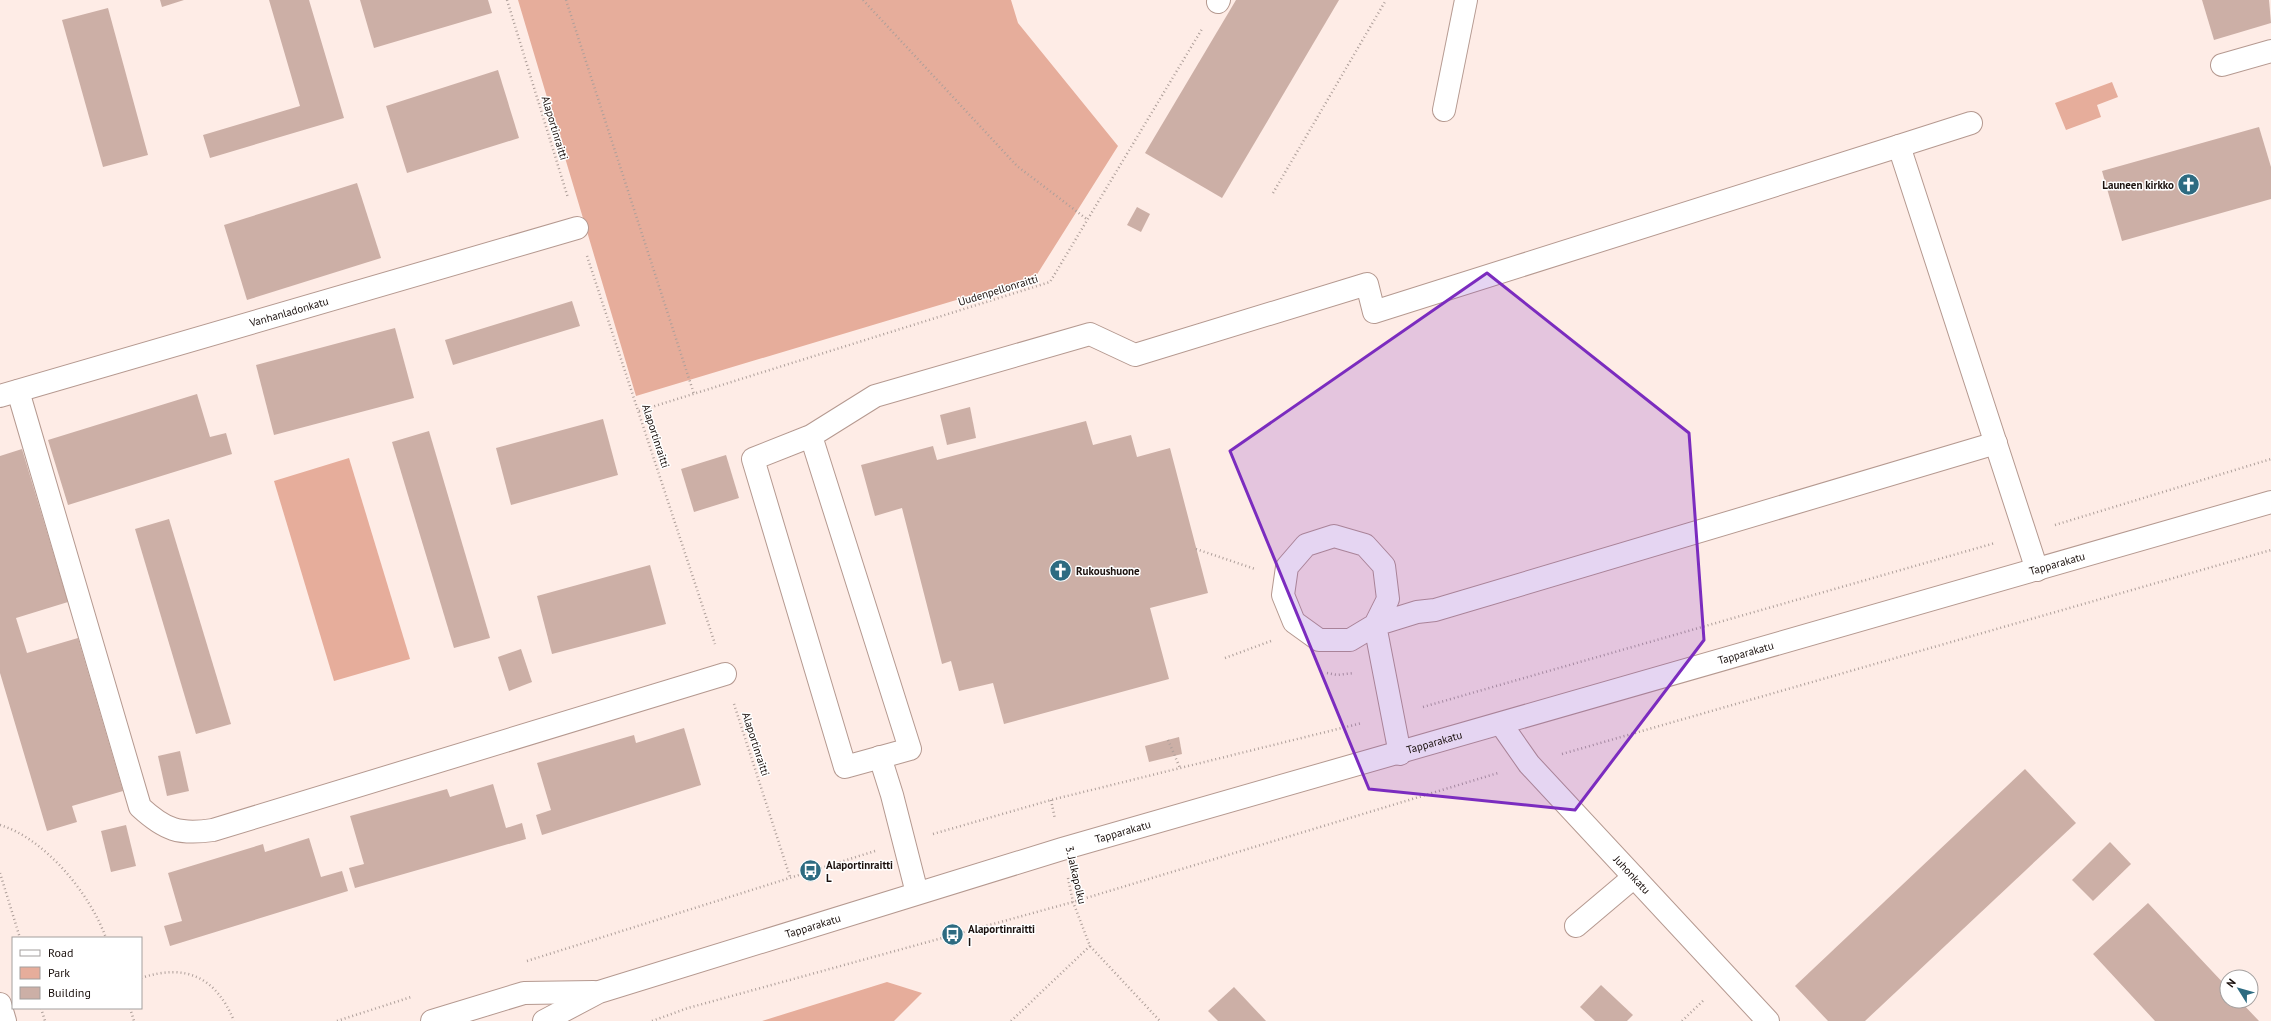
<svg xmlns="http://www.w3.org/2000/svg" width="2271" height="1021" font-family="'PT Sans',sans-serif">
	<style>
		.green { fill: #e6ad9b }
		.building { fill: #ccafa6 }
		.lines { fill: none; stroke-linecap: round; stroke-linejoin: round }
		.minor-casing { stroke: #b59990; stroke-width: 24 }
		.major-casing { stroke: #b59990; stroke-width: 24 }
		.path { stroke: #ae9f9a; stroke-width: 2.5; stroke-dasharray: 1 3; stroke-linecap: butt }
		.minor { stroke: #fff; stroke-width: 22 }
		.major { stroke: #fff; stroke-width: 22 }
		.marked { fill: #7b2cbf; fill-opacity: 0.2; stroke: #7b2cbf; stroke-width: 3; stroke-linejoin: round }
		.labels { text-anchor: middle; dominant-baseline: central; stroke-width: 3; stroke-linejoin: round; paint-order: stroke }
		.street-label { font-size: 11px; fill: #1a100d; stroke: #fff }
		.poi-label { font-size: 11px; font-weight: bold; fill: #1a100d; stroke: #fff; text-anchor: start }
	</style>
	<rect width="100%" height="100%" fill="#feece6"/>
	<g class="green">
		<polygon points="518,0 1011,0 1018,23 1118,146 1036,276 636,396"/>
		<polygon points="2112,82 2118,97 2097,105 2101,117 2066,130 2055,103"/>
		<polygon points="349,458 410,659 334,681 274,481"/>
		<polygon points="887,982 922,993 894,1021 762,1021"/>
	</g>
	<g class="building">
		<polygon points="160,0 184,0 162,7"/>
		<polygon points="269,0 309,0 344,118 210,158 203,135 300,106"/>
		<polygon points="360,0 488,0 492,13 374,48"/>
		<polygon points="1236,0 1339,0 1222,198 1145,153"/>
		<polygon points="2202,0 2269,0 2271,23 2214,40"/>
		<polygon points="108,8 148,155 103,167 62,20"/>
		<polygon points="498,70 519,138 407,173 386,106"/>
		<polygon points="2259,127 2271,167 2271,199 2122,241 2102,171"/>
		<polygon points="357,183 381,258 247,300 224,225"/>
		<polygon points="1137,207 1150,214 1141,232 1127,225"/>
		<polygon points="572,301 580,326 453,365 445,340"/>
		<polygon points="395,328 414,398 274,435 256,365"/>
		<polygon points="197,394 210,437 226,433 232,454 68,505 48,440"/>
		<polygon points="970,407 976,438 947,445 940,415"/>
		<polygon points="603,419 618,475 511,505 496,448"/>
		<polygon points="1086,421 1093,445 1131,435 1137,457 1170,448 1208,593 1150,608 1169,679 1004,724 993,683 959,691 951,661 942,664 902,508 875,516 861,465 933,446 937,460"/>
		<polygon points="429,431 490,638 454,648 392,442"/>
		<polygon points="22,449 68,602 16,618 27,653 78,638 123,791 72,806 77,822 47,831 0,673 0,456"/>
		<polygon points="726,455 739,498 694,512 681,469"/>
		<polygon points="169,519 231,724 196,734 135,529"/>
		<polygon points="650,565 666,624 552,654 537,596"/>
		<polygon points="521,649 532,682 509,691 498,657"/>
		<polygon points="684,728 701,785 542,835 536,815 551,810 537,763 634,735 636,743"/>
		<polygon points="1179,737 1182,754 1149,762 1145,746"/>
		<polygon points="180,751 189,791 167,796 158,756"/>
		<polygon points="2025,769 2076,823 1865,1021 1828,1021 1795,986"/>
		<polygon points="493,784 506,828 522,823 526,839 355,888 349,868 364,864 350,816 447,789 450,797"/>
		<polygon points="126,825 136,866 111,872 101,831"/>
		<polygon points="309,838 321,877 342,871 348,891 170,946 164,926 182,921 168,873 263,844 265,852"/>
		<polygon points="2110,842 2131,864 2093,901 2072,880"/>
		<polygon points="2148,903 2227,987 2227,1001 2240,1001 2259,1021 2155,1021 2093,954"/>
		<polygon points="1601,985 1633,1015 1627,1021 1595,1021 1580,1007"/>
		<polygon points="1234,987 1266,1021 1218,1021 1208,1011"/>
	</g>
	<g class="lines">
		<defs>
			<g id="minor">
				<polyline points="1218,2 1219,0"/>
				<polyline points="2222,65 2271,51"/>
				<polyline points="1444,110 1466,0"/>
				<polyline points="1971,123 1899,146 2037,570"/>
				<path d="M 18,391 L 140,807 C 165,830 179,835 213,830 L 725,674"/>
				<path id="s1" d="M 0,396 L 577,228"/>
				<polyline points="811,436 910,749 845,767 753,459 811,436 875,396 1090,334 1135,355 1367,284 1374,312 1899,146"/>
				<path id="s2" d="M 1501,724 L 1529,764 L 1768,1021"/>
				<polyline points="1400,754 1375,625 1388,599 1384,566 1365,545 1334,536 1306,545 1287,567 1283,595 1294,622 1319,640 1350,640 1375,625 1417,612 1435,610 1996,443"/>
				<polyline points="880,757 892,795 917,893"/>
				<polyline points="1576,926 1634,877"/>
				<polyline points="0,1004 5,1021"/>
			</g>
			<g id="major">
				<polyline points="432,1021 524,993 594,992"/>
				<path id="s3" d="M 544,1021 L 599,992 L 1062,849 L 2271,502"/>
			</g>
		</defs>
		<use href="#minor" class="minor-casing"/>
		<use href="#major" class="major-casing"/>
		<g class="path">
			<polyline points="507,0 568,198"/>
			<polyline points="566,0 694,394"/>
			<polyline points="863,0 1017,166 1088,220"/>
			<polyline points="1273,193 1386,0"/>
			<polyline points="587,256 715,644"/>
			<polyline points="639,411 1050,282 1202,29"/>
			<polyline points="2055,525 2271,459"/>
			<polyline points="1196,549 1255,569"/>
			<polyline points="1225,658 1271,641"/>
			<polyline points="1327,673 1337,675 1354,673"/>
			<polyline points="734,704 790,877"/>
			<polyline points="1423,707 1995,543"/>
			<polyline points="1168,740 1180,768"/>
			<polyline points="1562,754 2271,550"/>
			<polyline points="1051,800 1055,819"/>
			<path d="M 0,825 C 46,839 90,894 106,938"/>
			<polyline points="933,834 1051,800 1362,723"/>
			<polyline points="0,873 20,938"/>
			<polyline points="1068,878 1073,902 1090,946 1160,1021"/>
			<polyline points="527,961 875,851"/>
			<path d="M 141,978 C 186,963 216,977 234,1021"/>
			<polyline points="41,1008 45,1021"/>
			<polyline points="130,1008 134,1021"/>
			<polyline points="337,1021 411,997"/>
			<polyline points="652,1021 688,1008 1073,902 1498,773"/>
			<polyline points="1011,1021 1090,946"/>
			<polyline points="1682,1021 1705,999"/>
		</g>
		<use href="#minor" class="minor"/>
		<use href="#major" class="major"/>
	</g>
	<path class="marked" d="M 1487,273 L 1689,433 L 1704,640 L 1575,810 L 1369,789 L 1230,451 Z"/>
	<defs>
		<symbol id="church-disc" viewBox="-11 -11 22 22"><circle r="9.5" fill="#2d6b81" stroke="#fff"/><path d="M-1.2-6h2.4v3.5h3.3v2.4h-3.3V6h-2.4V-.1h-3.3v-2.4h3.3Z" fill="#fff"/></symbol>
		<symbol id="bus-disc" viewBox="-11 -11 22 22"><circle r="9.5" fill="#2d6b81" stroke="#fff"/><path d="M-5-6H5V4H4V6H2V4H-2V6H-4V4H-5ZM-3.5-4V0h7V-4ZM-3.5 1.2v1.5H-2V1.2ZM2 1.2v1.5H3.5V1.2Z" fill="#fff"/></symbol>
	</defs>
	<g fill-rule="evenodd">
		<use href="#church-disc" x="2176" y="172" width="25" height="25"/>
		<use href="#church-disc" x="1048" y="558" width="25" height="25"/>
		<use href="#bus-disc" x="798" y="858" width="25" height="25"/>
		<use href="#bus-disc" x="940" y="922" width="25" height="25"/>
	</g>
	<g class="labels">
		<g class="street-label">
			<text transform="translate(555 128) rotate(73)">Alaportinraitti</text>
			<text transform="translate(998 290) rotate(-17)">Uudenpellonraitti</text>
			<text stroke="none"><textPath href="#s1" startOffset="301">Vanhanladonkatu</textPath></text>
			<text transform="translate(656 436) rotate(72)">Alaportinraitti</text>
			<text stroke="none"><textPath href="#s3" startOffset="1582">Tapparakatu</textPath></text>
			<text stroke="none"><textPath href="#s3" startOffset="1258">Tapparakatu</textPath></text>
			<text stroke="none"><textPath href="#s3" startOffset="934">Tapparakatu</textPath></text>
			<text transform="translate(756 744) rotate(72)">Alaportinraitti</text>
			<text stroke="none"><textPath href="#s3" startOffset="610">Tapparakatu</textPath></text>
			<text transform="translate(1076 875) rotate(77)">3. Jalkapolku</text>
			<text stroke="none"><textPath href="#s2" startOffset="200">Juhonkatu</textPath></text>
			<text stroke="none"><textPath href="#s3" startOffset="286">Tapparakatu</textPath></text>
		</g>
		<g class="poi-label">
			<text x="2174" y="185" text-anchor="end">Launeen kirkko</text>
			<text x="1076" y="571">Rukoushuone</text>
			<text x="826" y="865">Alaportinraitti<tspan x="826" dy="13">L</tspan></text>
			<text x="968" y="929">Alaportinraitti<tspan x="968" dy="13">I</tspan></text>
		</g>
	</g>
	<rect x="12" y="937" width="130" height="72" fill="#ffffff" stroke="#a39f9e"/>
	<rect x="20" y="950" width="20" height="6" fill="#ffffff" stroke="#a39f9e"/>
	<text x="48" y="957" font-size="12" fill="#1a100d">Road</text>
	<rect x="20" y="967" width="20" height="12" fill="#e6ad9b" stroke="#a39f9e"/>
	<text x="48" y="977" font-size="12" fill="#1a100d">Park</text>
	<rect x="20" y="987" width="20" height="12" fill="#ccafa6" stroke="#a39f9e"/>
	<text x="48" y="997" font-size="12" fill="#1a100d">Building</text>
	<g transform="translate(2239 989) rotate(307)"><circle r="19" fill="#ffffff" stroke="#a39f9e"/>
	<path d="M0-3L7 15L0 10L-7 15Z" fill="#2d6b81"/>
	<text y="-6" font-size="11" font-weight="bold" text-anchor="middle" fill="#1a100d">N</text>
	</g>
</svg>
